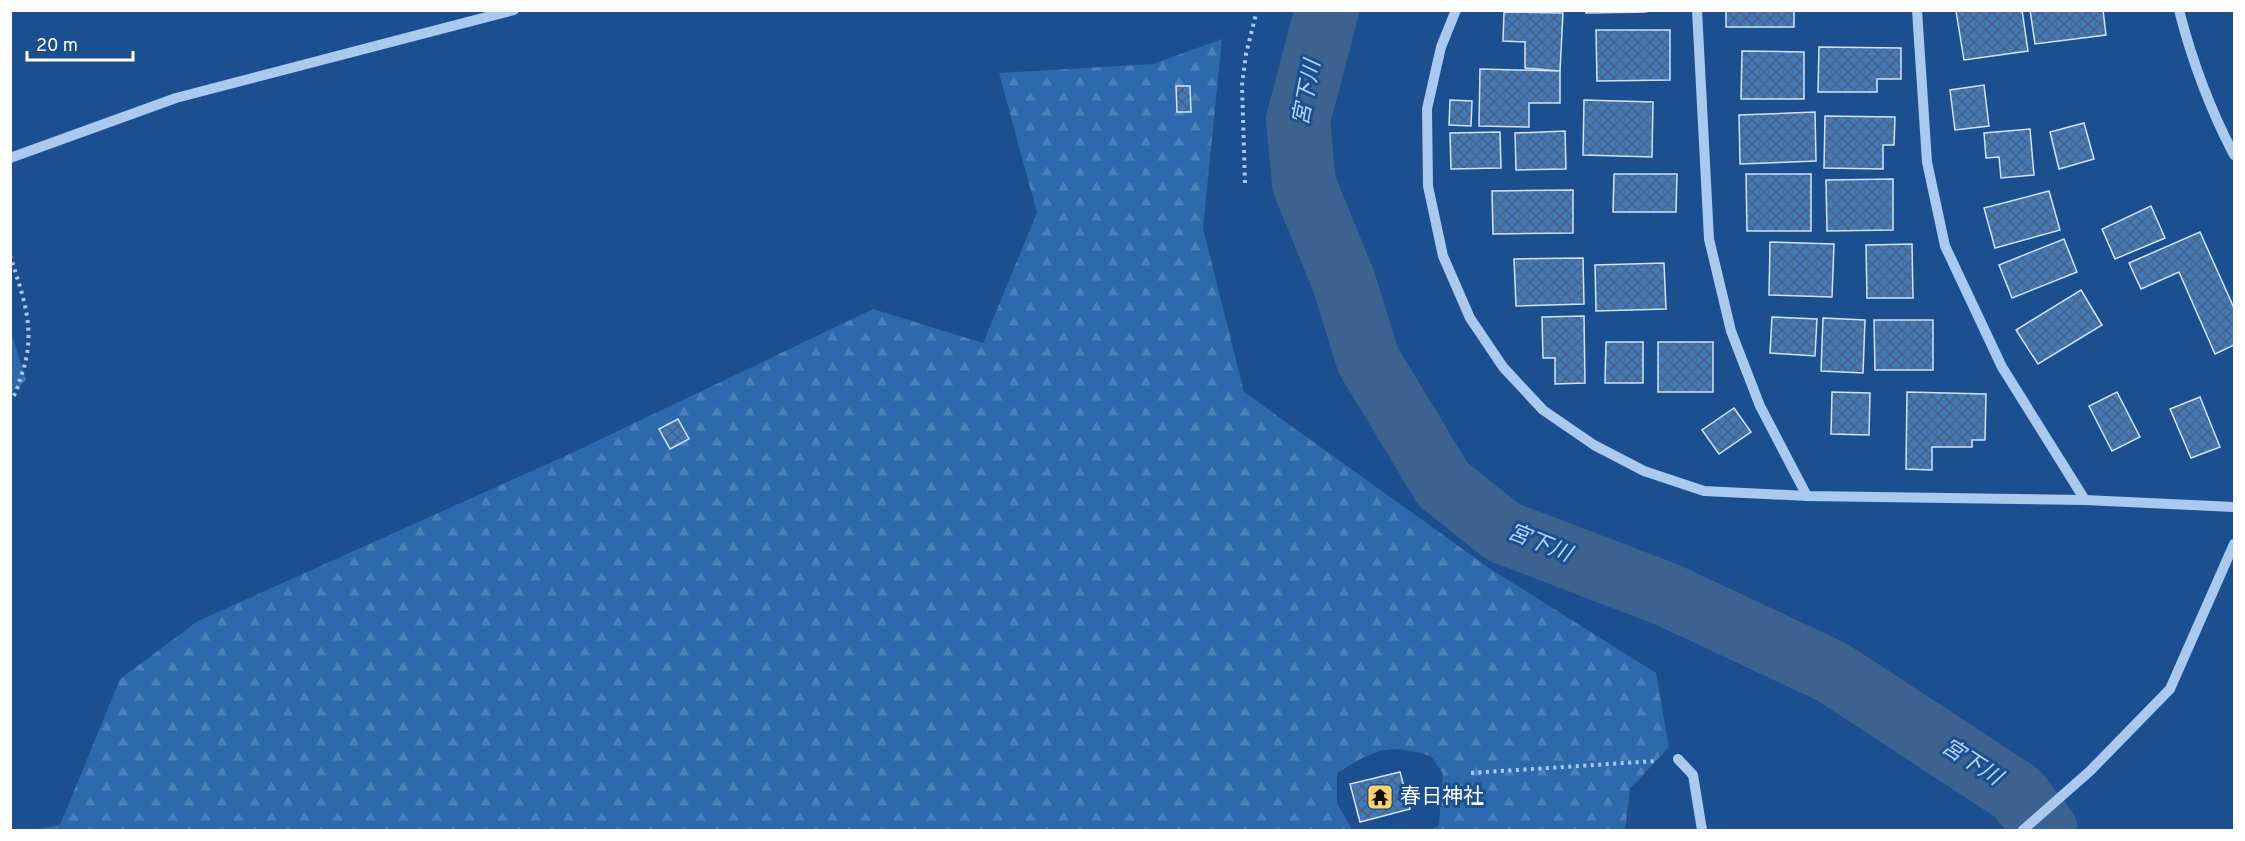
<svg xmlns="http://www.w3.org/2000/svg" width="2245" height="841" font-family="Overpass,'Noto Sans JP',sans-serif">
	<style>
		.forest { fill: url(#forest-firs) }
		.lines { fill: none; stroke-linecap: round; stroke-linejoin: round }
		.river { stroke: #3c6290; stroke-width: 64 }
		.building { fill: url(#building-cross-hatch); stroke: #cfe3fa; stroke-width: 1.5 }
		.path { stroke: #a9c9ee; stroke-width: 4; stroke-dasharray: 3 4.5; stroke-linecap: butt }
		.minor { stroke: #a9c9ee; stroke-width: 10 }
		.labels { text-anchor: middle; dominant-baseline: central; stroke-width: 6; stroke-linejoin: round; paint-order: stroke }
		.poi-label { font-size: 21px; fill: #fff; stroke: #1b4f8f; text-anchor: start }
		.water-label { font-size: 22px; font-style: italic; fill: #b5d3f5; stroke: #1b4f8f }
	</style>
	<defs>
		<pattern id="forest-firs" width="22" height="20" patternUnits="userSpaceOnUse" patternTransform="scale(1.5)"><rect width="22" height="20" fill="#2e69ad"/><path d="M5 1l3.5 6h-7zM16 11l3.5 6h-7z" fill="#4d80b9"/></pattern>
		<pattern id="building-cross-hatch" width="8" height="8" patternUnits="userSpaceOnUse" patternTransform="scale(1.5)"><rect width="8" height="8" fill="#4478b7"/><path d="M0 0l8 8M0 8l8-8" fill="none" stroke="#486282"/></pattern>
	</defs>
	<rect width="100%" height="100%" fill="#1b4f8f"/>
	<g class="forest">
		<path d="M 1222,39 L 1203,228 L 1244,392 L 1489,568 L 1656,673 L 1669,747 L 1630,789 L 1625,830 L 1429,830 L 1439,826 L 1443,774 L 1431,756 C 1386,743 1376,749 1337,773 L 1337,803 L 1352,830 L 32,830 L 60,825 L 120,679 L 198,621 L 572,453 L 873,309 L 983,343 L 1037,213 L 999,73 L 1153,64 Z"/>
		<polygon points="11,332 26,380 11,393 10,393"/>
	</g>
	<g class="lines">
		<polyline class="river" points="1327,10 1298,120 1304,184 1344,282 1368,360 1443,484 1503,532 1668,595 1832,672 2017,793 2046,830"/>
	</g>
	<g class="building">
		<polygon points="1586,10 1646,10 1646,12 1586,13"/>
		<rect x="1726" y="10" width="68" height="17"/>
		<polygon points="2022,10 2028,51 1964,60 1956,11"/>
		<polygon points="2030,10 2103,10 2106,35 2035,44"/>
		<polygon points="1504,12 1563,13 1560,71 1525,68 1525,42 1503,41"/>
		<polygon points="1596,30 1670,30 1670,80 1597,81"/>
		<polygon points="1819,47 1901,48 1901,79 1877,79 1877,92 1818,92"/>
		<polygon points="1742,51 1804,52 1804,99 1741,99"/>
		<polygon points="1480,69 1560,71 1560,103 1529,103 1529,127 1479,126"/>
		<polygon points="1984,85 1989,126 1955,130 1950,90"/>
		<polygon points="1176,86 1190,86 1191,112 1177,112"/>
		<polygon points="1450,100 1472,101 1471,126 1449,125"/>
		<polygon points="1584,100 1653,102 1652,157 1583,155"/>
		<polygon points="1815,112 1816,161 1740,164 1739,115"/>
		<polygon points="1825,116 1895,117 1894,145 1883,145 1883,169 1824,168"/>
		<polygon points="2084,123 2094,159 2059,169 2050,132"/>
		<polygon points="2030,129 2034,175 2001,178 1999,157 1986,158 1984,133"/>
		<polygon points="1565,131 1566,169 1516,170 1515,133"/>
		<polygon points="1500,132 1501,168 1451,169 1450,133"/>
		<polygon points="1614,174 1677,174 1676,212 1613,212"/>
		<polygon points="1746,174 1811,174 1811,231 1747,231"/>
		<polygon points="1893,179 1893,230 1827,231 1826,180"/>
		<polygon points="1573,190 1573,233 1493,234 1492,191"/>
		<polygon points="2049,191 2060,230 1995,248 1984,208"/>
		<polygon points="2151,206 2165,238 2115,259 2102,229"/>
		<polygon points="2200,232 2234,308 2234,345 2215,354 2179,272 2141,289 2129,263"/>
		<polygon points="2064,239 2077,272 2012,298 1999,265"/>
		<polygon points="1770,242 1834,244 1832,297 1769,295"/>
		<polygon points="1912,244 1913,298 1867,298 1866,245"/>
		<polygon points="1583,258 1584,304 1516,306 1514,259"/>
		<polygon points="1664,263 1666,309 1596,311 1595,265"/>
		<polygon points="2081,290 2102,325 2038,364 2016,330"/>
		<polygon points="1584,316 1585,383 1555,384 1555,358 1543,358 1542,317"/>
		<polygon points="1772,317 1817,319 1815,356 1770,353"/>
		<polygon points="1823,318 1865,320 1863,373 1821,371"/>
		<polygon points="1874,320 1933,320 1933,370 1875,370"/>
		<polygon points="1606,342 1643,342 1643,383 1605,383"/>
		<rect x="1658" y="342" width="55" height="50"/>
		<polygon points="1832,392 1870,393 1869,435 1831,434"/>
		<polygon points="1907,392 1986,394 1985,440 1972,440 1972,447 1932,447 1932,470 1906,469"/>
		<polygon points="2117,392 2140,437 2112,451 2089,406"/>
		<polygon points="2200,397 2220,447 2191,458 2170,409"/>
		<polygon points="1734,408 1751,432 1719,454 1702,430"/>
		<polygon points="678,419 689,439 670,449 659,429"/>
		<polygon points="1400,772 1410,809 1360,822 1350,784"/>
	</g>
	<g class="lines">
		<g class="path">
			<polyline points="1245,183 1242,85 1246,54 1257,10"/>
			<path d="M 10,255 C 24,300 38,333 20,379 C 18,386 16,395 10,400"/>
			<polyline points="1471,773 1656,761"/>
		</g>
		<g class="minor">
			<polyline points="1456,10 1441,47 1427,109 1428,186 1443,256 1470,318 1503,367 1543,410 1594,445 1644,471 1704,491 1807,496 2085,500 2234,507"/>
			<polyline points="1697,10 1709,239 1731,331 1760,406 1807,496"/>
			<polyline points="1917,10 1927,162 1945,246 2002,367 2085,500"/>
			<path d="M 2179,10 C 2192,61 2210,109 2234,155"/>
			<polyline points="10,158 176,98 514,10"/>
			<polyline points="1678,759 1693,775 1702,830"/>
			<polyline points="2023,830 2090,771 2170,689 2234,544"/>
		</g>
	</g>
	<defs>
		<symbol id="temple-square" viewBox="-11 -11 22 22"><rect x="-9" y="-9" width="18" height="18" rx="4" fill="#ffd166" stroke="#1b4f8f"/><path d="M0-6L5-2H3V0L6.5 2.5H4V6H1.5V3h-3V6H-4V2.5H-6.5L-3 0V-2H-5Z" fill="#111"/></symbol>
	</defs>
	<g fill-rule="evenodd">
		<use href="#temple-square" x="1365" y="782" width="30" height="30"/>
	</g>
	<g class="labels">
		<g class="poi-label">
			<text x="1400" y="797">春日神社</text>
		</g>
		<g class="water-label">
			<text transform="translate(1308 93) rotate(-79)">宮下川</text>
			<text transform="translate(1539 544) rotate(22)">宮下川</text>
			<text transform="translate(1971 763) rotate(33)">宮下川</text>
		</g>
	</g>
	<rect width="2245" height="841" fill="none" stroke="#ffffff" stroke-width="24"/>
	<path d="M27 51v9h106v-9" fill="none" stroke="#ffffff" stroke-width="3"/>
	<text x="36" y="51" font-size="18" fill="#ffffff" stroke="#1b4f8f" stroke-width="4.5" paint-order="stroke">20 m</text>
</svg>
